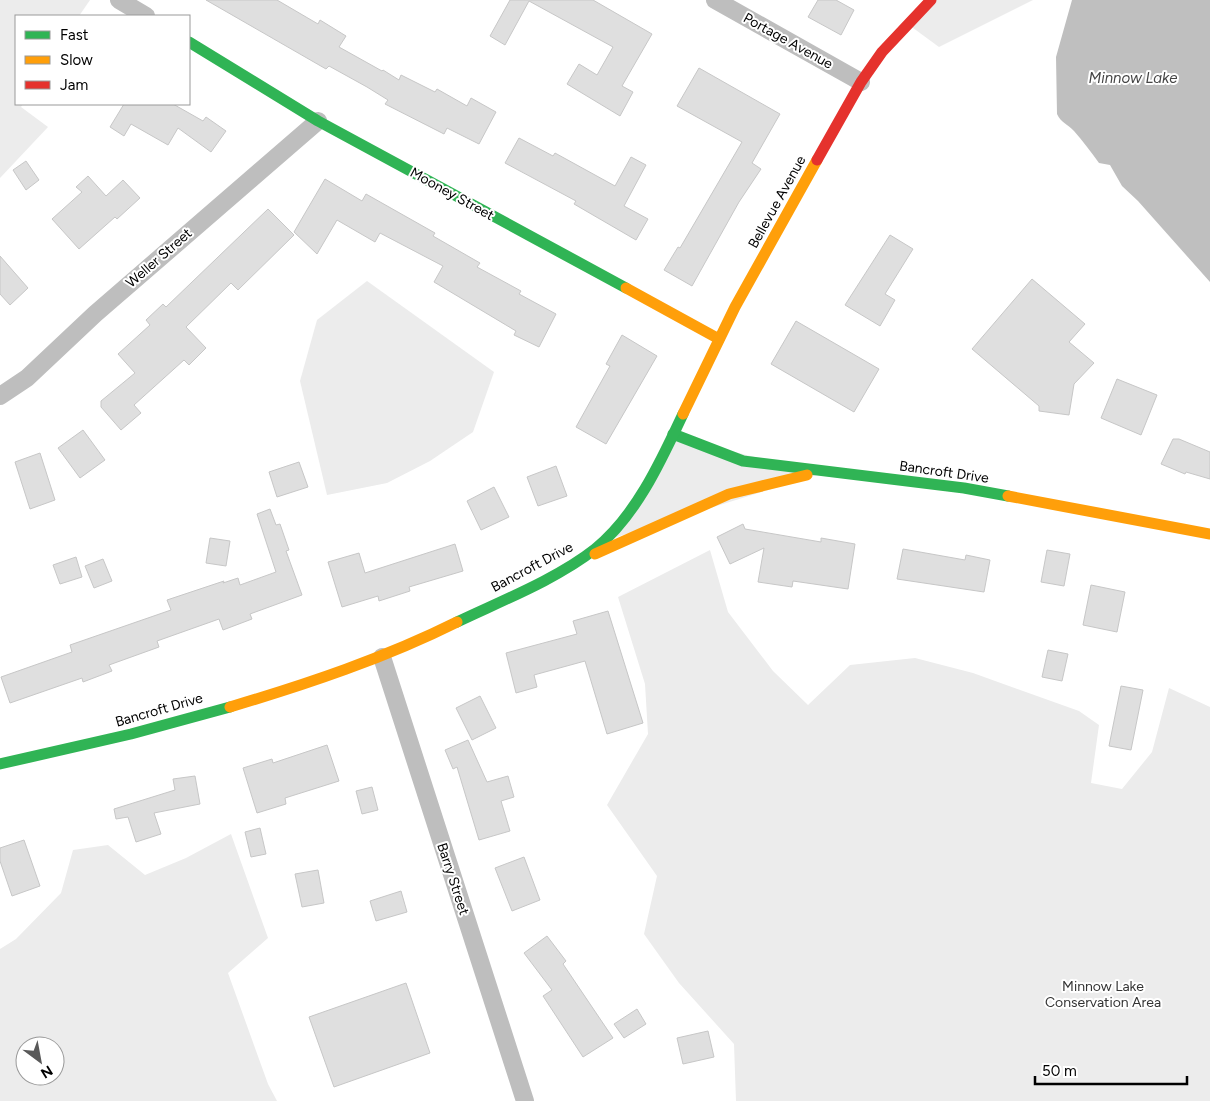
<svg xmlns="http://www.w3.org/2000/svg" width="1210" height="1101" font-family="Figtree,sans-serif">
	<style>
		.green { fill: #ececec; fill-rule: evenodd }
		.water { fill: #bfbfbf }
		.building { fill: #dfdfdf; stroke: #c7c7c7 }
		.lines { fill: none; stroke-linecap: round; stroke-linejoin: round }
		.street { stroke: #bebebe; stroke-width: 18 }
		.fast { stroke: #30b455; stroke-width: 11 }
		.slow { stroke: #ff9f0a; stroke-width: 11 }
		.jam { stroke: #e5322d; stroke-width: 11 }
		.labels { text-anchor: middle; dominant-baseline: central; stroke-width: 4; stroke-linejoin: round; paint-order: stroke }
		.street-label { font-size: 14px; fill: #000; stroke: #fff }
		.park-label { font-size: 14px; fill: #333; stroke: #fff }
		.water-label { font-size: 15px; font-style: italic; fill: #444; stroke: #fff }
	</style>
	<rect width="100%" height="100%" fill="#fff"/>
	<g class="green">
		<polygon points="0,0 90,0 79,16 16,16 16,104 23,104 21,107 48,127 0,178"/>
		<polygon points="934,0 1033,0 939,47 909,25"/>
		<polygon points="367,281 494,372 473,432 430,461 387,483 327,495 300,381 317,320"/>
		<polygon points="673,436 820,474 607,540"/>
		<polygon points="710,550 728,612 773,671 808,705 850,665 915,658 973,673 1079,711 1099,725 1091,783 1122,789 1152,752 1169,688 1210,707 1210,1101 736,1101 734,1044 679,983 644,934 657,876 607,805 648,734 645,684 618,597"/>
		<path d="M 231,834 L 268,938 L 228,973 L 268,1084 L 277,1101 L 0,1101 L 0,949 L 16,939 L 61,893 L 73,850 L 108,845 L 145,875 L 186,858 ZM 25,1046 L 55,1046 L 55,1076 L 25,1076 Z"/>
	</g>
	<path class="water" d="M 1072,0 L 1210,0 L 1210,282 L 1138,201 L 1122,186 L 1110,165 L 1099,163 C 1091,152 1083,141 1074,131 C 1068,124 1061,123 1057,114 L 1056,57 Z"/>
	<g class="building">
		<polygon points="206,0 277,0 318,24 320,20 346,36 339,47 382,71 383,70 399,80 401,75 435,92 437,89 467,106 471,98 496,112 479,144 447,128 444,134 385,104 388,100 367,87 329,66 326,69"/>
		<polygon points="510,0 593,0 652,34 622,86 633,92 620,116 567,84 579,64 597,75 613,47 529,1 505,45 490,36"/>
		<polygon points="818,0 836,0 854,10 841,35 808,17"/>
		<polygon points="699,68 780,114 752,163 761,169 739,202 692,286 664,270 678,247 680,248 742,142 677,106"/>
		<polygon points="124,104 173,104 203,121 206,117 226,131 211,152 178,128 168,145 131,124 124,136 110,127"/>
		<polygon points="519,138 553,156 555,153 615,186 631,157 646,165 624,206 648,219 636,240 574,204 576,201 505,163"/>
		<polygon points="26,161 39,180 26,190 13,170"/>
		<polygon points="88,176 106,196 123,180 140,198 117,219 115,217 79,249 52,219 82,192 76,187"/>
		<polygon points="325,179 362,201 366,194 435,233 433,236 480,263 477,267 521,291 519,294 556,314 539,347 514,335 516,331 434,282 443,266 380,233 375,242 337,220 317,254 294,232"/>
		<polygon points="268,209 294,235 238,290 231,283 186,327 206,348 189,365 184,360 134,405 141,413 121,430 101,407 101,401 135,373 118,354 150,325 146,320 163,304 166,307"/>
		<polygon points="890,235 913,249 885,294 895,300 880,326 845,305"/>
		<polygon points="0,256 28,288 10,305 0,294"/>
		<polygon points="1032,279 1085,324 1069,342 1094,363 1074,384 1069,415 1039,411 1039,406 972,349"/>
		<polygon points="796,321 879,369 854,412 771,364"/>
		<polygon points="622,335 657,356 606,444 576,427 610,366 606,364"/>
		<polygon points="1117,379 1157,395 1141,435 1101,418"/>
		<polygon points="83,430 105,460 80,478 58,448"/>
		<polygon points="1173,439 1179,439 1210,452 1210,479 1186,472 1185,474 1161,464"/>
		<polygon points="40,453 55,500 30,509 15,462"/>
		<polygon points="299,462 308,487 277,497 269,472"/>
		<polygon points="556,466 567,496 538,506 527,477"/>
		<polygon points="494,487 509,517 481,530 467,501"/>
		<polygon points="270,509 276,525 280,524 289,550 286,551 302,595 250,614 252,619 223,630 219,619 157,641 159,647 109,665 112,671 83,682 82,678 10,703 1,677 72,652 70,645 171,610 167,600 224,581 223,583 238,578 240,585 276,572 257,514"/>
		<polygon points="743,524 745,529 821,542 821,538 855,544 848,589 793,581 792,587 758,582 764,548 730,564 717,537"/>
		<polygon points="210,538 230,541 226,566 206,563"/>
		<polygon points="455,544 463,571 409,587 410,591 379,601 378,596 342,607 328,562 359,553 365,573"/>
		<polygon points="903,549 965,560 966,555 990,560 984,592 897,579"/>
		<polygon points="1047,550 1070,554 1064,586 1041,582"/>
		<polygon points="76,557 82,577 60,584 53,565"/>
		<polygon points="103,559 112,581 94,588 85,566"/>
		<polygon points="1091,585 1125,592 1117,632 1083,625"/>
		<polygon points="608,611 643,723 607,734 585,661 534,675 537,687 516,693 506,653 577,634 573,621"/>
		<polygon points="1048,650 1068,654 1062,681 1042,677"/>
		<polygon points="1121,686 1143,690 1131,750 1109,746"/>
		<polygon points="480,696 496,728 472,740 456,708"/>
		<polygon points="468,740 487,782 508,776 514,797 501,801 510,831 479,840 457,767 453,769 445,750"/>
		<polygon points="327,745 339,781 285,798 286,804 257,813 243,768 272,759 273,763"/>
		<polygon points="195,776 200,804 154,813 161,834 136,842 128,817 116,819 114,809 175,790 173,779"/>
		<polygon points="372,787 378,810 362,814 356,791"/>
		<polygon points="260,828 266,854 251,857 245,832"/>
		<polygon points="24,840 40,886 12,896 0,861 0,848"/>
		<polygon points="524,857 540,900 512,911 495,868"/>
		<polygon points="318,870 324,903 302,907 295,874"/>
		<polygon points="401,891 407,912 376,921 370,901"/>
		<polygon points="547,936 566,961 563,964 613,1038 583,1057 543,996 552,990 524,953"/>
		<polygon points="406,983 430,1053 334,1087 309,1017"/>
		<polygon points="637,1009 646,1024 624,1038 614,1024"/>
		<polygon points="708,1031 714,1057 683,1064 677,1038"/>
	</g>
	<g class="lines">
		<g class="street">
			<polyline points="119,0 146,16"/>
			<polyline points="715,0 861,82"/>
			<polyline points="0,396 27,378 95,314 318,121"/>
			<polyline points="382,657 525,1101"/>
		</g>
		<g class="fast">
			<polyline points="189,42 318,121 626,288"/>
			<polyline points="673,434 743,461 964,488 1008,496"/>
			<path d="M 457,622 C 501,601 557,579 595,549 C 636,516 661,461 683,414"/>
			<polyline points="0,764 131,734 230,707"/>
		</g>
		<g class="slow">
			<polyline points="626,288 719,339"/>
			<polyline points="683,414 735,307 817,160"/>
			<polyline points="1008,496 1210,534"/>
			<polyline points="595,554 729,494 807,475"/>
			<path d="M 230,707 C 307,684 385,658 457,622"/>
		</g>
		<polyline class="jam" points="817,160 861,82 882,52 931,0"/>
	</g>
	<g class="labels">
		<g class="street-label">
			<text transform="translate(788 41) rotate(29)">Portage Avenue</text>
			<text transform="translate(452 194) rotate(29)">Mooney Street</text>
			<text transform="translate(777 202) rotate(-61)">Bellevue Avenue</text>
			<text transform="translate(159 258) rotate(-41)">Weller Street</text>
			<text transform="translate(944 472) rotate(8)">Bancroft Drive</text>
			<text transform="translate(532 567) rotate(-28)">Bancroft Drive</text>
			<text transform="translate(159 710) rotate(-16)">Bancroft Drive</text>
			<text transform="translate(453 879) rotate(72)">Barry Street</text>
		</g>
		<g class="park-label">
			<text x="1103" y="986">Minnow Lake<tspan x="1103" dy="16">Conservation Area</tspan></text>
		</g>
		<g class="water-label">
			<text x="1133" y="78">Minnow Lake</text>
		</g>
	</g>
	<rect x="15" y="15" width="175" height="90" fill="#ffffff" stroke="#999999"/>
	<rect x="25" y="31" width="25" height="8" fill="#30b455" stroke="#999999"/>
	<text x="60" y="40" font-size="15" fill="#000000">Fast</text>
	<rect x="25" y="56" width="25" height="8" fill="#ff9f0a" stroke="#999999"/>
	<text x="60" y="65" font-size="15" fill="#000000">Slow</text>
	<rect x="25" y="81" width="25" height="8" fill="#e5322d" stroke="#999999"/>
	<text x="60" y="90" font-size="15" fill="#000000">Jam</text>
	<g transform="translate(40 1061) rotate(148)"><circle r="24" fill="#ffffff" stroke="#999999"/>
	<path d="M0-4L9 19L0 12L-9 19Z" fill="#595959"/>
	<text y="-8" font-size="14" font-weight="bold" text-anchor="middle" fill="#000000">N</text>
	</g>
	<path d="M1035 1076v8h152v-8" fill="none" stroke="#000000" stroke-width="2.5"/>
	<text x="1042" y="1076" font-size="15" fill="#000000" stroke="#ffffff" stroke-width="4" paint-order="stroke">50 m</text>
</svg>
